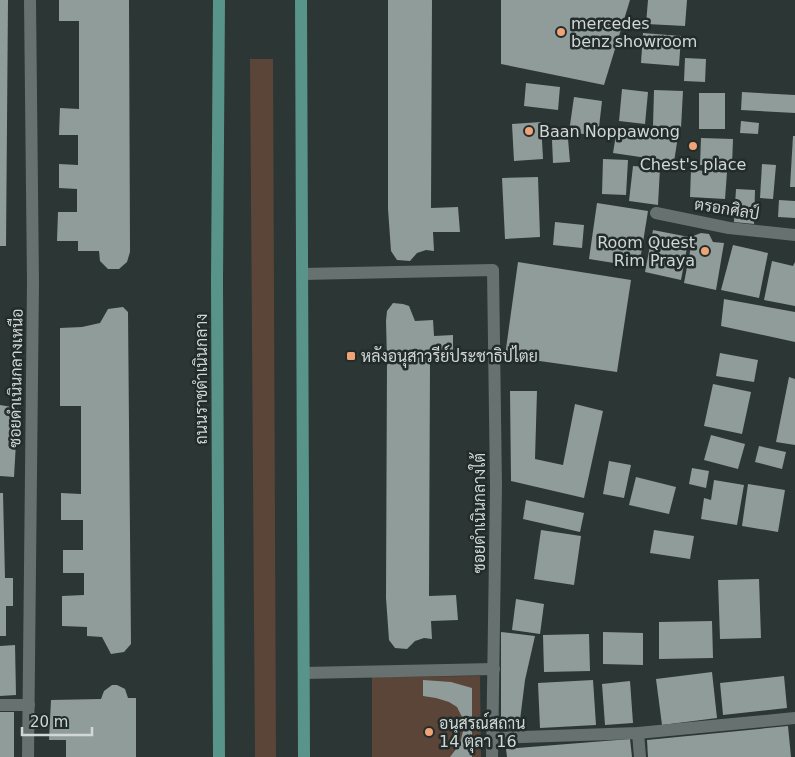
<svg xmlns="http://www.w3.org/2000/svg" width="795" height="757" font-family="'DejaVu Sans',Sarabun,sans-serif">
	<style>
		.green { fill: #5b4538 }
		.building { fill: #909c99 }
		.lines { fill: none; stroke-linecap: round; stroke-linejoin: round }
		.street { stroke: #677270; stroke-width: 12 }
		.primary { stroke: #589489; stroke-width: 12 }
		.poi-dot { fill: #efa377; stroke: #222c2a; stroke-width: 2 }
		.labels { text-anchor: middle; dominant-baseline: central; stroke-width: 5; stroke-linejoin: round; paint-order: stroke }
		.poi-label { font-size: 16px; fill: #d1d7d5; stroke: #222c2a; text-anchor: start }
		.street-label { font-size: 16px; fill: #d1d7d5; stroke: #222c2a }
	</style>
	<rect width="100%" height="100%" fill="#2c3634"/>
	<g class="green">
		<polygon points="250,59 273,59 276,757 255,757"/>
		<polygon points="480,676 481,757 372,757 372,677"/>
	</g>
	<g class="building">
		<polygon points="0,0 8,0 6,246 0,246"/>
		<polygon points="59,0 129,0 130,252 127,262 119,269 108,269 100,261 99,251 78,251 78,241 57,241 58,212 77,212 77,189 59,188 59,164 78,165 78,135 59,135 60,108 79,109 79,21 59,21"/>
		<polygon points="388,0 432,0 431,208 458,207 460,232 433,232 434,251 426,250 417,253 410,261 397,260 391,251 388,209"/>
		<polygon points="501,0 630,0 604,85 501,64"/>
		<polygon points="648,0 687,0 685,26 646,24"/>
		<polygon points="643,33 681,36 679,66 641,63"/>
		<polygon points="685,58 706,59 705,82 684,81"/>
		<polygon points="526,83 560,87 558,110 524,106"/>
		<polygon points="622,89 648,92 645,124 619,121"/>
		<polygon points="654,90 683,91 681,128 653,126"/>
		<polygon points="742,92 795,95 795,113 741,110"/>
		<rect x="699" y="93" width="26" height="36"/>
		<polygon points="574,97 602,101 598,136 569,132"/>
		<polygon points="741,121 759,123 758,134 740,133"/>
		<polygon points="541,122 543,159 514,161 512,124"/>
		<polygon points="617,128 678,136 674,162 613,153"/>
		<polygon points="793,136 795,136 795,187 790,187"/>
		<polygon points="701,138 733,139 732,166 700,165"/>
		<polygon points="568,139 570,162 553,163 552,140"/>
		<polygon points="603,159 628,160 626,195 602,194"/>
		<polygon points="762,164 776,165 773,199 760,198"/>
		<polygon points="633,166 660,168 658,205 629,201"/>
		<polygon points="691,170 727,172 725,199 690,197"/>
		<polygon points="538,177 540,237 505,239 502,178"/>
		<polygon points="736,189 755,190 754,224 734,222"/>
		<polygon points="779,200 795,201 795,218 778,217"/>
		<polygon points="597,203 648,211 639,267 589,259"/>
		<polygon points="555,222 584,225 582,248 553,245"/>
		<polygon points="653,230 689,237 681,280 645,272"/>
		<polygon points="701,233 709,234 713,242 724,243 716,290 684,283 693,236"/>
		<polygon points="733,245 768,253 759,298 721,290"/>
		<polygon points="772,261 793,266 795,262 795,306 764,300"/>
		<polygon points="518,262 631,280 617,372 505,356"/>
		<polygon points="724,299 795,312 795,342 721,326"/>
		<polygon points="393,303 403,304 409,306 415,321 433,320 434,336 453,335 453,360 430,360 429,596 456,595 458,620 431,621 432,639 424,638 415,641 407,649 395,648 389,640 386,598 387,360 386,321 387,311"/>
		<polygon points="123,307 128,312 131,644 124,652 111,654 102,637 87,636 87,627 62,626 62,596 84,595 84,573 63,573 63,550 83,550 83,520 61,520 61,493 81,494 81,406 60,406 60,328 82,327 100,323 108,309"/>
		<polygon points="720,353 758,360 754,382 716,376"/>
		<polygon points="789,377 795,379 795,445 776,442"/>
		<polygon points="713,384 751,392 742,434 704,426"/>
		<polygon points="510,391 537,391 535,459 563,465 575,404 603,411 584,498 511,481"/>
		<polygon points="0,405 18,408 14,477 0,476"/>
		<polygon points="711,435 745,444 738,469 704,460"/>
		<polygon points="759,446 786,452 782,469 755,462"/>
		<polygon points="609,461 631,465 624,498 603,494"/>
		<polygon points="692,468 709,471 706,488 689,484"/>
		<polygon points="636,477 676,487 669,514 629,505"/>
		<polygon points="714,480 744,485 737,525 701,519 704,498 711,500"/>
		<polygon points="748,484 785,490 778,532 742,526"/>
		<polygon points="0,493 3,493 5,578 13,578 13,606 6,606 6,636 0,636"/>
		<polygon points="526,500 584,513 580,532 523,519"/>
		<polygon points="541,530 581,536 574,585 534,579"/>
		<polygon points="654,530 694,536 690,559 650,553"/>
		<polygon points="759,579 761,638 720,639 718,580"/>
		<polygon points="516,599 544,604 540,634 512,630"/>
		<polygon points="712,621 713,658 659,659 659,622"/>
		<polygon points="501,632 535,636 525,680 519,728 501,729"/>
		<polygon points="603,632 643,633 643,665 603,664"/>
		<polygon points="589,634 590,671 544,672 543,635"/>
		<polygon points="15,645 16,695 0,696 0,646"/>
		<polygon points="712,672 717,718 662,725 656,679"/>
		<polygon points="784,676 787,708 723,715 720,683"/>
		<polygon points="423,680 451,682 472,688 472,757 450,757 460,744 463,731 462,717 457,707 449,702 436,698 423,696"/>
		<polygon points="593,680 596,725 540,728 538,683"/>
		<polygon points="630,681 633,723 605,725 602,684"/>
		<polygon points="112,685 117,685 125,689 128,698 136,698 136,757 66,757 66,740 49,740 51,700 101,699 104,691"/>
		<rect x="0" y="712" width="14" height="45"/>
		<polygon points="788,726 791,757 648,757 647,740"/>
		<polygon points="630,739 632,757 507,757 506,749"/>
	</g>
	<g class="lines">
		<g class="street">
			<polyline points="656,213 729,228 795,235"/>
			<polyline points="303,274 493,270 496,487 492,757"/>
			<polyline points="304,673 494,669"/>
			<polyline points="0,705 29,705"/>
			<polyline points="638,733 640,757"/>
			<polyline points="493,738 638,733 795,718"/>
			<polyline points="28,757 33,283 30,0"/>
		</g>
		<g class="primary">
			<polyline points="301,0 304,757"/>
			<polyline points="219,757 217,281 219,0"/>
		</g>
	</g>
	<g class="poi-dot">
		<circle cx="561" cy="32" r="5"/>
		<circle cx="529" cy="131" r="5"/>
		<circle cx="693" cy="146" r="5"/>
		<circle cx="705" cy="251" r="5"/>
		<rect x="346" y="351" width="10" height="10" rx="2.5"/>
		<circle cx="429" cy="732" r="5"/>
	</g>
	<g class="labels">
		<g class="poi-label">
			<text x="571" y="23">mercedes<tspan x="571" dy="18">benz showroom</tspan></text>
			<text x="539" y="131">Baan Noppawong</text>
			<text x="693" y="164" text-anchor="middle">Chest's place</text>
			<text x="695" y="242" text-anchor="end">Room Quest<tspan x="695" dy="18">Rim Praya</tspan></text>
			<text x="361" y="356">หลังอนุสาวรีย์ประชาธิปไตย</text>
			<text x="439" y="723">อนุสรณ์สถาน<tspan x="439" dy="18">14 ตุลา 16</tspan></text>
		</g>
		<g class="street-label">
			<text transform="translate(727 209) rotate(9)">ตรอกศิลป์</text>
			<text transform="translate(16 378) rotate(-89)">ซอยดำเนินกลางเหนือ</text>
			<text transform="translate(201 379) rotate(-90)">ถนนราชดำเนินกลาง</text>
			<text transform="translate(479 513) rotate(-90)">ซอยดำเนินกลางใต้</text>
		</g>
	</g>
	<path d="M22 727v8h70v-8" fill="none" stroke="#d1d7d5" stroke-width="2.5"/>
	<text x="30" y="727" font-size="15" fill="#d1d7d5" stroke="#222c2a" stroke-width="4" paint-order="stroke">20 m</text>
</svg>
